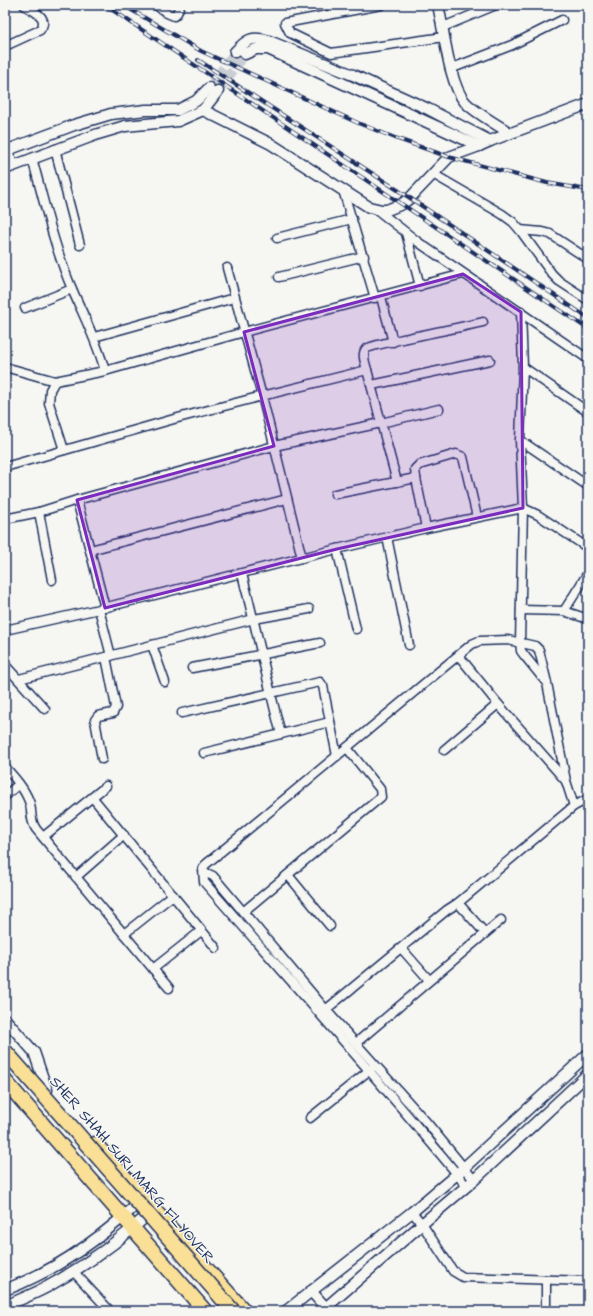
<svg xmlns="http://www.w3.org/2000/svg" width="593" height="1316" font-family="'Architects Daughter',sans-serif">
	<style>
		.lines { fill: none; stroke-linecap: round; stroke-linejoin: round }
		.tertiary-tunnel { stroke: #caced4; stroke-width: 10; stroke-dasharray: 10 5; stroke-linecap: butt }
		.minor-casing { stroke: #1b2f5e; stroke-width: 11 }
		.tertiary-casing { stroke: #1b2f5e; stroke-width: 13 }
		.trunk-casing { stroke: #1b2f5e; stroke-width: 17 }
		.minor { stroke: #f6f6f2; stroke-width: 8 }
		.tertiary { stroke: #f6f6f2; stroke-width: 10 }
		.trunk { stroke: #fadf96; stroke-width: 14 }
		.rail-casing { stroke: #1b2f5e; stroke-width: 4 }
		.rail { stroke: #f6f6f2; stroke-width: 2.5; stroke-dasharray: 8; stroke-linecap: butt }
		.trunk-bridge-casing { stroke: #1b2f5e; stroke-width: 17; stroke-linecap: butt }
		.trunk-bridge { stroke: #fadf96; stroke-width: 14 }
		.marked { fill: #7b2cbf; fill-opacity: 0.2; stroke: #7b2cbf; stroke-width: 3; stroke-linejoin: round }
		.labels { text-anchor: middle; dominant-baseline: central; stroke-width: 3; stroke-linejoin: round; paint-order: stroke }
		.street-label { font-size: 15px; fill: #1b2f5e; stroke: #f6f6f2 }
	</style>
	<rect width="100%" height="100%" fill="#f6f6f2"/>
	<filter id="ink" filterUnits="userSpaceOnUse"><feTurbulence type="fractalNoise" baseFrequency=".025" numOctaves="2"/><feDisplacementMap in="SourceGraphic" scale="8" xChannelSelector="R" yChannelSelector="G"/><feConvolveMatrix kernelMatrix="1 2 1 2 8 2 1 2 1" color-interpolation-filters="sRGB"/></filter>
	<g filter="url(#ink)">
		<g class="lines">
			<g class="tertiary-tunnel">
				<polyline points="209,88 235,52"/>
				<polyline points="218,91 245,54"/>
			</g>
			<defs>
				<g id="minor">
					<polyline points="156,5 167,13 174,16 177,13 180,5"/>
					<polyline points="381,5 285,23 290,33 331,53 444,37"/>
					<polyline points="443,27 496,5"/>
					<path d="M 5,46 L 40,30 C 50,17 34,12 24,5"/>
					<polyline points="450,69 512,45 562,20"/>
					<polyline points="5,145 14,165"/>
					<polyline points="55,149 80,245"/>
					<path d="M 32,158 C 44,201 54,247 72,289 C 84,317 97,341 105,371"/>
					<polyline points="433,174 502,214 513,222 520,230 552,274 559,281 588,300"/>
					<polyline points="343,190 375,298"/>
					<polyline points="376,209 418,242 588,359"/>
					<polyline points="520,230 542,232 550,234 588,259"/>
					<polyline points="406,233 420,286"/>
					<polyline points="277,238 352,219"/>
					<polyline points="227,268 262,396 302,558"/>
					<polyline points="279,277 364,256"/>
					<polyline points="381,297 393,342"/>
					<polyline points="25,308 72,289"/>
					<polyline points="521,312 523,367 520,440 523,508 520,642 521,651 524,655 546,682"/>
					<polyline points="94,337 234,298"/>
					<polyline points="5,367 55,381 105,371 244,332 463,274"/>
					<polyline points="523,367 588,412"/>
					<polyline points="55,381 50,390 49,403 64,450"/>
					<polyline points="372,385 490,360"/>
					<polyline points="520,440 588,486"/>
					<polyline points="5,467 174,419 262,396 367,370"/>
					<path d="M 397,482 L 367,370 C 366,365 361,354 366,349 C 371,344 469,326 483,322"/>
					<polyline points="335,494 416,478"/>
					<polyline points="77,500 105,608"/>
					<polyline points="39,512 52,580"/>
					<polyline points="5,519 39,512 77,500 274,446 381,423 439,409"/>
					<polyline points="426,528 416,478 415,469 419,465 456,454 463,457 477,517"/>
					<polyline points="387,537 409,645"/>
					<polyline points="337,549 356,629"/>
					<polyline points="90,550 287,499"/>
					<path d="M 242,574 C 256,627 267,681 281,734"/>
					<polyline points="99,609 111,656"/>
					<polyline points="521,610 564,611 588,619"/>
					<polyline points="564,611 588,573"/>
					<polyline points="5,630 99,609 337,549 426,528 523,508 538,515 588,548"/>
					<polyline points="152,645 165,682"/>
					<polyline points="459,656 498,704 566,781"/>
					<polyline points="5,665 45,709"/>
					<polyline points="192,668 320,643"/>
					<polyline points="19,679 254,619 309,609"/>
					<polyline points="182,713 320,682 323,686 337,756"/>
					<polyline points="444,750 498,704"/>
					<polyline points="204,753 330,722"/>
					<polyline points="102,759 95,720 98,716 113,713 116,707 106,657"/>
					<path d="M 5,767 C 14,777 24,788 29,801 C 33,811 29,819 36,829 L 169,988"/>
					<polyline points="5,796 19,784"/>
					<polyline points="93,798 216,948"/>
					<polyline points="43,837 106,786"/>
					<polyline points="204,872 213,876 326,1010 428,1124 474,1180"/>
					<polyline points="288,875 330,926"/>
					<polyline points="76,877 124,835"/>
					<polyline points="458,903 485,933"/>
					<polyline points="243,912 381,797 380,789 347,748"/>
					<polyline points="124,934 173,895"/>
					<polyline points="402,949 429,980"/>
					<polyline points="153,969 201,931"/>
					<polyline points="323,1012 447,910 458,903 574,806 588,799"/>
					<polyline points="356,1043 501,920"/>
					<polyline points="310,1118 372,1068"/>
					<path d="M 466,1186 L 457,1174 C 375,1075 289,979 204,882 L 203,869 L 205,865 L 472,644 L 479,641 L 508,640 L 535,646 L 539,650 L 547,683 L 566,781 L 574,806"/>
					<polyline points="412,1212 422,1224 453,1271 463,1277 588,1281"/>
					<polyline points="73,1271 110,1311"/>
					<polyline points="546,1280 546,1311"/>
				</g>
				<g id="tertiary">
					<path d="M 438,5 C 444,30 449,84 465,102 C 474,112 498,125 510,133"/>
					<path d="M 235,52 C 247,39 252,36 269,41 L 353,75 L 428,109 L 490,141"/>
					<polyline points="245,54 256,49 268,49 479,146"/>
					<polyline points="203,110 271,144 369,207 382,210 387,210 402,204 410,198 449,157 479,146 490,141 588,104"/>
					<polyline points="5,151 74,125 111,114 146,110 178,110 196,101 209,88"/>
					<polyline points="5,169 98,134 125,126 178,121 203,110 218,91"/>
					<polyline points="5,1019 34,1052 47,1090"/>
					<path d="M 5,1290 C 57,1270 102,1238 142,1199"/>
					<polyline points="311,1291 326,1308"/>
					<path d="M 5,1306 C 19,1300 34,1294 47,1287 C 85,1266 121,1240 152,1211"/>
					<polyline points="286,1311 412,1212 457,1174 588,1054"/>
					<polyline points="322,1311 422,1224 474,1180 588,1074"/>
				</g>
				<g id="trunk">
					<polyline points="5,1081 205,1311"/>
					<polyline points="95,1144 244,1311"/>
				</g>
			</defs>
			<use href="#minor" class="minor-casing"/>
			<use href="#tertiary" class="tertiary-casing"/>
			<use href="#trunk" class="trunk-casing"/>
			<use href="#minor" class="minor"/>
			<use href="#tertiary" class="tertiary"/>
			<use href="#trunk" class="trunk"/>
			<defs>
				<g id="rail">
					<polyline points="105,5 588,329"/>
					<polyline points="123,5 201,51 358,123 395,138 449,157 547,183 588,190"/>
					<polyline points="198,60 410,198 588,318"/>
				</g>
			</defs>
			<use href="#rail" class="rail-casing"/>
			<use href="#rail" class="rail"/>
			<defs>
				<polyline id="trunk-bridge" points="5,1051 233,1311"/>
			</defs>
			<use href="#trunk-bridge" class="trunk-bridge-casing"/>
			<use href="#trunk-bridge" class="trunk-bridge"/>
		</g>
	</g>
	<path class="marked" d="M 463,274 L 521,312 L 523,508 L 337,549 L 105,608 L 77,500 L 274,446 L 244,332 Z"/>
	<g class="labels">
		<g class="street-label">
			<text transform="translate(132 1170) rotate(49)">SHER SHAH SURI MARG FLYOVER</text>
		</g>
	</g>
	<rect width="593" height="1316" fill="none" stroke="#f6f6f2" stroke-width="20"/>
	<rect x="10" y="10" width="573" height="1296" fill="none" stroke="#1b2f5e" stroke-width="1.5" filter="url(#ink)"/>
</svg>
